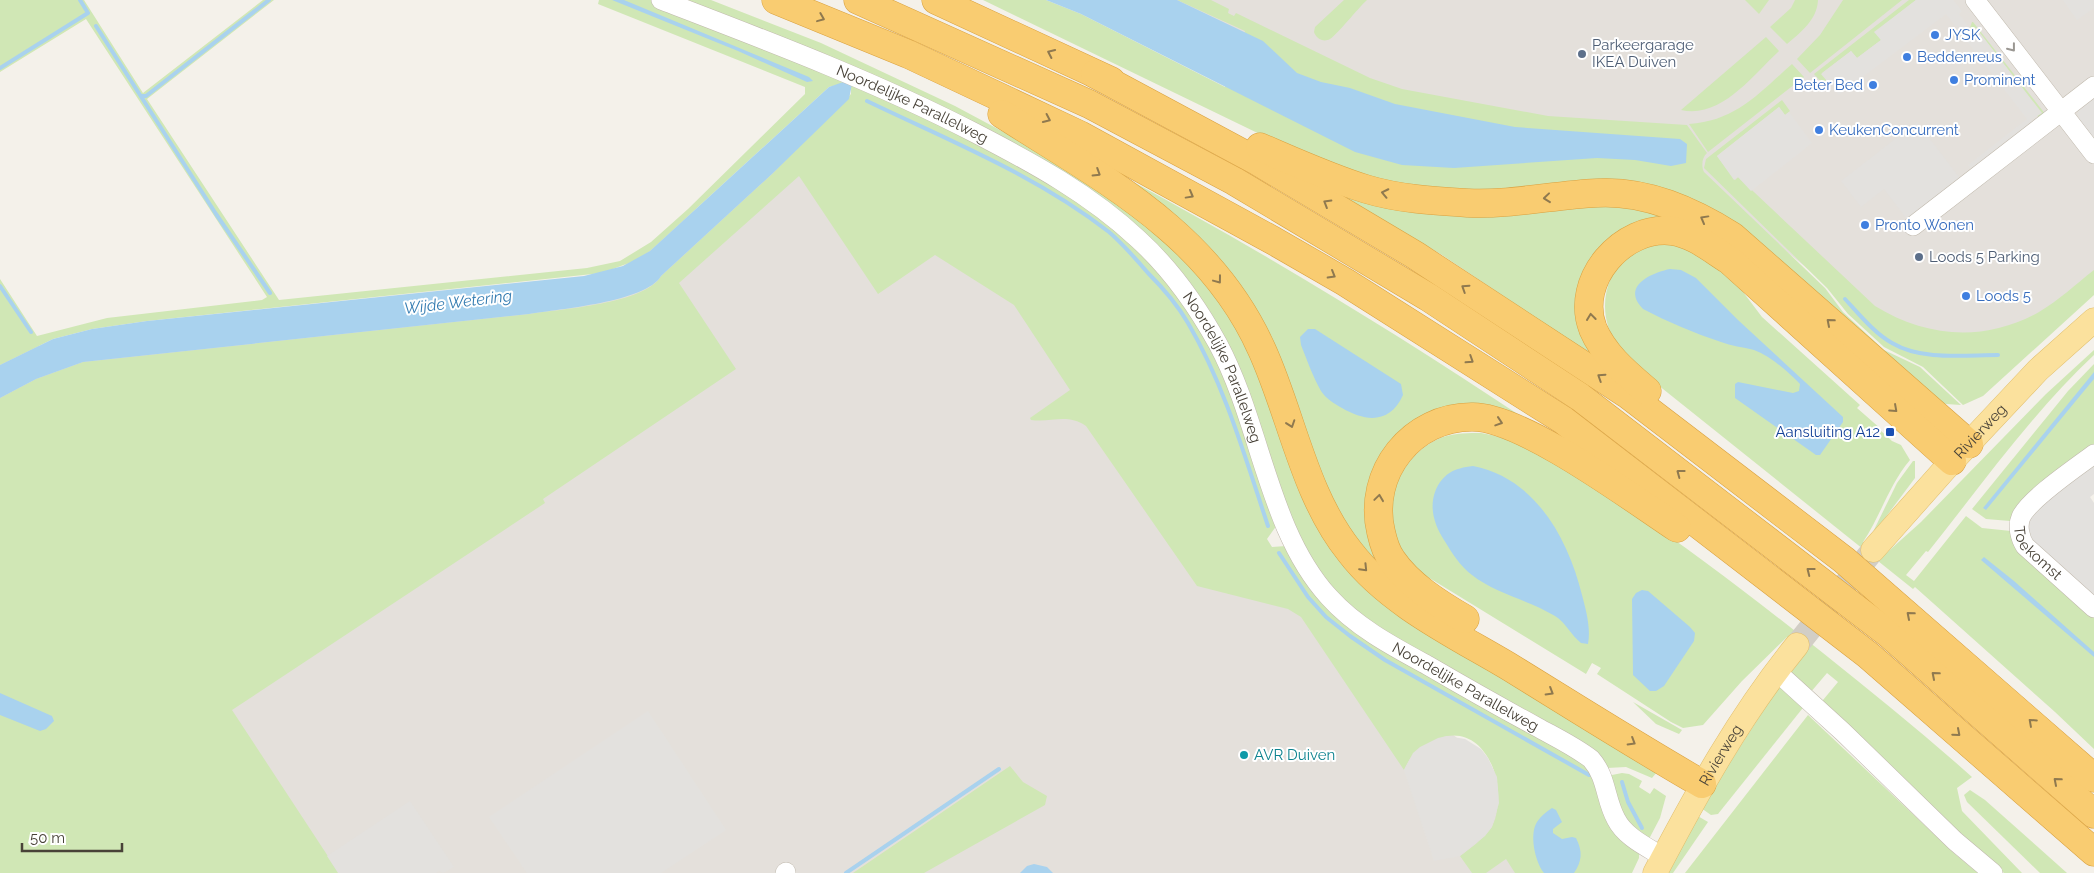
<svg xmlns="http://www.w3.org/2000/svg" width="2094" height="873" font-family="Raleway,sans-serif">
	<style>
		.industrial { fill: #e4e0db }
		.green { fill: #d0e7b5 }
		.parking { fill: #e3e1de }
		.water { fill: #a9d2ee }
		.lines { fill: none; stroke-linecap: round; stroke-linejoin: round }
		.stream { stroke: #a9d2ee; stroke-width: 4 }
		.major-tunnel { stroke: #d2cec6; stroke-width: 24; stroke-dasharray: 24 12; stroke-linecap: butt }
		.minor-casing { stroke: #c0b9ad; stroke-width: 20 }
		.major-casing { stroke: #e0be6c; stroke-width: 25 }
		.highway-casing { stroke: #d9a140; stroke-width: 29 }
		.minor { stroke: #fff; stroke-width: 19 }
		.major { stroke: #fbe19d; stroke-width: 24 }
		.highway { stroke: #f9cc71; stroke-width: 28 }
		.oneway { stroke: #8f794f }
		.oneway2 { stroke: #9a9792 }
		.shop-dot { fill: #3f7fe0; stroke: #fff; stroke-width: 2 }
		.service-dot { fill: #5c6f8a; stroke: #fff; stroke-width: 2 }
		.transit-dot { fill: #1a4fb4; stroke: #fff; stroke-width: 2 }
		.culture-dot { fill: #0f9aa8; stroke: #fff; stroke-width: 2 }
		.labels { text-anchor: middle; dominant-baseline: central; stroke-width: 4; stroke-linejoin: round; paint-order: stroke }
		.shop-label { font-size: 15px; fill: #366cbe; stroke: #fff; text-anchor: start }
		.service-label { font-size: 15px; fill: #4e5e75; stroke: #fff; text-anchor: start }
		.street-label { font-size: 15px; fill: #484238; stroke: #fff }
		.transit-label { font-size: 15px; fill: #164399; stroke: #fff; text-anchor: end }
		.culture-label { font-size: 15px; fill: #0d838f; stroke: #fff; text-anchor: start }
		.water-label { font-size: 16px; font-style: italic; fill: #347cb1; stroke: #fff }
	</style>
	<rect width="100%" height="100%" fill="#f4f1ea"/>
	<g class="industrial">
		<polygon points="1099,0 2094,0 2094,280 1998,355 1922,354 1845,299 1670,157 1359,123"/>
		<polygon points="825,109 856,128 1260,562 1608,873 0,873 0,286 47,357 599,285"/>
	</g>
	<g class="green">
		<path d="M 0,0 L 84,0 L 143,93 L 263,0 L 274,0 L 147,99 L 279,300 L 587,268 L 620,261 L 651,242 L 688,209 L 805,94 L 805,87 L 598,4 L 599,0 L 651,0 L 816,62 L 1033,168 L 1135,240 L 1214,344 L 1277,525 L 1267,539 L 1272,547 L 1286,546 L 1315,587 L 1581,756 L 1639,852 L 1639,858 L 1632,873 L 1515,873 L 1506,859 L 1486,873 L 1472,873 L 1460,856 C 1471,848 1483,839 1491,828 C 1496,820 1497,811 1498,802 C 1501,774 1483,730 1447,736 C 1442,737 1437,740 1433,742 C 1417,748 1411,755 1404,770 L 1301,617 L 1288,609 L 1197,586 L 1086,426 C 1067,413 1051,423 1031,420 L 1030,418 L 1070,390 L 1014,305 L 935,255 L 878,294 L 799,176 L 679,283 L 736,369 L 543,499 L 545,503 L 232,710 L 339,873 L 0,873 L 0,398 L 36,379 L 83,362 L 529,314 C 560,309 645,304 661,276 L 772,174 L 851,94 L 851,87 L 845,83 L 829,87 L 650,251 L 637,260 L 602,273 L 147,321 L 92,329 L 53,339 L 0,365 L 0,279 L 37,336 L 107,318 L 262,300 L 267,297 L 86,19 L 0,72 Z"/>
		<polygon points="668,0 711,0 821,43 955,106 1028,145 1110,193 1197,269 1244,336 1317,519 1657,772 1652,778 1626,767 1607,768 1386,639 1312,571 1210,326 1074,185"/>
		<path d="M 983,0 L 1046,0 L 1081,14 L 1225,87 L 1245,31 L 1177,0 L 1211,0 L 1229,9 L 1228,13 L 1234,16 L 1236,13 L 1370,78 L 1402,89 L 1548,116 L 1687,125 L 1707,153 C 1702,157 1701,166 1704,172 L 1825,288 L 1843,312 L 1884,350 L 1920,367 L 1961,405 L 1946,404 L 1935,400 L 1704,208 L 1477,193 L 1370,179 L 1276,142 Z"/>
		<path d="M 1344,0 L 1367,0 C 1358,8 1337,35 1330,39 C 1323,43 1316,38 1314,32 L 1315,27 Z"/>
		<polygon points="1745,0 1769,0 1759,14"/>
		<path d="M 1795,0 L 1818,0 C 1817,20 1801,32 1787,44 L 1770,27 L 1791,8 Z"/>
		<polygon points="1843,0 1902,0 1810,73 1797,59 1820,35"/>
		<polygon points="1909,0 1916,0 1875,32 1881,40 1857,58 1851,51 1822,73 1827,81 1823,84 1814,74"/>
		<polygon points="1972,22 1973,22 2046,115 2041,118 2037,116 2041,113 1976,28 1972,31 1970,28"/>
		<path d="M 1766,37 L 1779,51 C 1752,76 1721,119 1681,110 Z"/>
		<path d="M 1792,64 L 1804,77 L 1708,152 L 1689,124 C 1736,121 1759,93 1792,64 Z"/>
		<path d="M 1782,100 L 1790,111 L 1785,115 L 1779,107 L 1717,156 L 1735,180 L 1738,177 L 1875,306 C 1927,338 1985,342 2039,312 C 2058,301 2076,284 2094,270 L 2094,295 L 1983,396 L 1963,405 L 1923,367 L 1884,347 L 1848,314 L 1827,288 L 1704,168 L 1706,159 Z"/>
		<polygon points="1301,171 1331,183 1607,199 1695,226 1594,270 1612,369 1442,255"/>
		<path d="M 1124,177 C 1275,258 1419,347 1561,443 L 1475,410 L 1372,479 L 1424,609 L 1344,533 L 1272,356 Z"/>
		<path d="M 1653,243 L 1683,245 L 1734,280 L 1762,317 L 1860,405 L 1857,408 L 1881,429 L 1880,430 L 1892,441 L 1901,445 L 1910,460 C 1889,485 1881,515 1863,542 L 1882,557 L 1921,522 L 2046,394 L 2094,350 L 2094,355 C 2033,412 1980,487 1928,552 L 1926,551 L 1906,575 L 1914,581 L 1966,516 L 1982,528 L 2011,531 L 2094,616 L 2094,749 L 2055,712 L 1915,587 L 1913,589 L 1648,377 C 1638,367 1626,357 1618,346 C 1597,317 1602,277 1629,254 C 1635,249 1646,246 1653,243 Z"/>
		<polygon points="2094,364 2094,446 2010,521 1986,519 1972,509 2068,391"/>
		<path d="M 1481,433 C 1530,441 1575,474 1616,500 C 1688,547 1756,600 1823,653 C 1874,694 1924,734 1972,777 L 1957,788 L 1962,811 L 2022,873 L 2004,873 L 1818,706 L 1838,682 L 1827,673 L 1810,693 L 1791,673 L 1806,652 L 1787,637 L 1742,681 L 1703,725 L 1683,728 L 1671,722 L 1597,674 L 1601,668 L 1592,663 L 1586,674 L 1418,571 C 1409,560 1400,549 1395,536 C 1382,497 1405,451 1443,437 C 1455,433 1469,433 1481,433 Z"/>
		<polygon points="1913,461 1915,461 1915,478 1870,538 1897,483"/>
		<polygon points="1783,687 1806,704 1718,814 1711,815 1701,808 1777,689"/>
		<polygon points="1633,702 1682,730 1679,734 1656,724"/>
		<polygon points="1808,715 1955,854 1978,873 1685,873"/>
		<polygon points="1010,766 1023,782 1047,796 1045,805 924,873 853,873"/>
		<polygon points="1622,773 1629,774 1642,781 1639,787 1650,794 1654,788 1666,796 1660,818 1649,839 1627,829 1607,776"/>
		<polygon points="1970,790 1985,800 2067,873 2040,873 1967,802 1964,795"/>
		<polygon points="1696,815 1708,822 1673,873 1665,873"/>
	</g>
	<g class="parking">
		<polygon points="1916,0 1953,0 1962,11 1959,14 1972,31 1976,28 2042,113 2031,120 2036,126 1974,173 1968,165 2027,119 1946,14 1839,95 1821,74 1851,51 1857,58 1881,40 1874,32"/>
		<polygon points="2063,0 2094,0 2094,8 2077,20"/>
		<polygon points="2094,94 2094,141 2079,121 2078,112 2079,106"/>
		<polygon points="1779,107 1785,115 1789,112 1812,143 1751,191 1738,177 1734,180 1717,156"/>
		<polygon points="1917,122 1962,181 1909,222 1884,189 1861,207 1841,181"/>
		<polygon points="2094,462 2094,494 2090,497 2094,503 2094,599 2030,539 2028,523 2030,516"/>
		<polygon points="648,711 726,830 661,873 527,873 489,817"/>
		<polygon points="1447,736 1465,739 1481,749 1488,758 1497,777 1499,803 1492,827 1485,836 1460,856 1434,861 1404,770 1413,753 1420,747 1438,738"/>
		<polygon points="410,801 454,867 443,873 439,871 436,873 338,873 327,856"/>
	</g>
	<g class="water">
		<polygon points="612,0 624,0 809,77 813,81 807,82 738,51"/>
		<polygon points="1046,0 1177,0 1263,41 1297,73 1321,82 1350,88 1395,104 1515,127 1680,139 1687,144 1686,163 1671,166 1635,160 1597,158 1454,168 1402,165 1355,152 1081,14"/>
		<path d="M 846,81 L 852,84 L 849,99 L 772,174 L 661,276 C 646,302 559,309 529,314 L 83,362 L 36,379 L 0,398 L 0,365 L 53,339 L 92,329 L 147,321 L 584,276 L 623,266 L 650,251 L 829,87 Z"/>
		<path d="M 1670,269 L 1681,270 L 1696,278 L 1738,320 L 1843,417 L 1843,422 L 1820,455 L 1816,455 L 1735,398 L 1735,384 L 1738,382 L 1793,393 L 1799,391 L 1800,384 C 1787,371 1772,357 1754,350 C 1743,347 1731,346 1721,342 C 1694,333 1668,322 1643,309 C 1621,287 1650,273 1670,269 Z"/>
		<path d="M 1308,329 L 1315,329 L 1401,384 L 1403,395 C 1390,424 1366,422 1342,408 C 1335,404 1326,399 1321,391 C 1313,377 1307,360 1301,345 L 1300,337 Z"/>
		<polygon points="2094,372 2094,379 2084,391 1986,510 1983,508"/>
		<path d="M 1473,466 C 1535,478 1568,538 1582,595 C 1586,610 1591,628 1588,644 L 1581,643 C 1571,635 1566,623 1555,616 C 1529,600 1496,594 1472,575 C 1460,566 1452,553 1444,540 C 1435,526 1429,509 1435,492 C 1442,474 1454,468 1473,466 Z"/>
		<polygon points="1984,557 2014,581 2094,652 2094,657 1981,560"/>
		<polygon points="1642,590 1648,591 1690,627 1695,633 1694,641 1664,686 1656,691 1650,691 1633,675 1632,599 1636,593"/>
		<polygon points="0,693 52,716 54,721 46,729 40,731 0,715"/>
		<path d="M 1552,808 L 1556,810 L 1562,822 L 1553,829 L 1553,833 L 1562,839 L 1572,837 L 1576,838 C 1583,852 1582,861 1574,873 L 1544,873 C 1535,862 1529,834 1537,822 C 1541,816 1546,812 1552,808 Z"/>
		<polygon points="1034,864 1047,867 1053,873 1020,873 1027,866"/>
	</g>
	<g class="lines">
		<g class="stream">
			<polyline points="96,26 216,214 270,293"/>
			<polyline points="0,68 88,13 80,0"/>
			<polyline points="141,96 146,96 269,0"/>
			<path d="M 867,101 C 950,141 1036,175 1109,232 C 1123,244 1136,259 1148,273 C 1163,288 1177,304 1188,323 C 1225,386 1245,457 1268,526"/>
			<polyline points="0,286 31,332"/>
			<path d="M 1845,299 C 1859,314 1874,333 1892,343 C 1922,361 1965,355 1998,355"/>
			<polyline points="1279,553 1308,597 1326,617 1350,636 1385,660 1589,775"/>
			<polyline points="1622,782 1628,802 1642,828"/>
			<polyline points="846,873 999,769"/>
		</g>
		<polyline class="major-tunnel" points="1797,645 1873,550"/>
		<defs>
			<g id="minor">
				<path id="s1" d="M 661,0 C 768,41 874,81 975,133 C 1033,163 1090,194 1138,239 C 1171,269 1197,306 1218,344 C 1261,424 1268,530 1329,597 C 1356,627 1392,646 1427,665 C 1463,686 1500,707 1537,727 C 1555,737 1574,746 1591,759 C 1607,777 1605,799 1616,819 C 1625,837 1647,847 1663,857"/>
				<polyline points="1975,0 2094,154"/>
				<polyline points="1913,226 2094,86"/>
				<path id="s2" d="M 2094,454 C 2077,467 2029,499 2021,517 C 2017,526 2020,538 2025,546 L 2094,608"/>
				<polyline points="1776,671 1843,732 1955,841 1993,873"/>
				<polyline points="785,873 786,872"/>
			</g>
			<g id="major">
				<path id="s3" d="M 1873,550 L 1945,469 L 2038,370 L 2094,320"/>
				<path id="s4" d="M 1655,873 C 1697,793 1740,715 1797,645"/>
			</g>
			<g id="highway">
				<polyline points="776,0 908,54 1080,135 1274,241 1345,282 1563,420 1868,655 2094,852"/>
				<polyline points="858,0 1089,104 1234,181 1428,297 1580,397 1889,634 2094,814"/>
				<polyline points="936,0 1111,81"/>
				<polyline points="1095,74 1257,161 1415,255 1627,394 1844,560 2094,778"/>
				<path d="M 1002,114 C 1103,179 1210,233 1262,350 C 1292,416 1304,495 1350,552 C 1389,603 1454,634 1508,666 C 1573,706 1636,746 1702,784"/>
				<path d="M 1260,147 C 1295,162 1330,178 1366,189 C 1399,199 1434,201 1468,203 C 1511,205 1554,195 1597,193 C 1646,190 1692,211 1732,236 L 1969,444"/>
				<path d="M 1647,391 C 1626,373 1604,355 1593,329 C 1574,280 1623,225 1672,231 C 1694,234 1711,249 1729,260 L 1952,461"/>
				<path d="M 1465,619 C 1439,604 1409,585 1392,560 C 1386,552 1383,541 1381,532 C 1367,473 1412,416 1473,417 C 1523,417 1633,499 1677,528"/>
			</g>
		</defs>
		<use href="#minor" class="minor-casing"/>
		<use href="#major" class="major-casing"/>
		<use href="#highway" class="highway-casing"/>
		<use href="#minor" class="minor"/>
		<use href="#major" class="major"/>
		<use href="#highway" class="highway"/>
	</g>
	<defs><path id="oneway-chevron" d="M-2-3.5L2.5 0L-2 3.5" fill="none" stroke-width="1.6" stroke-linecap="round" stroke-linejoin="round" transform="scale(1.25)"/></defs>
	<g class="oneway">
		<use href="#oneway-chevron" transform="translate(821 18) rotate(22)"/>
		<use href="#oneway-chevron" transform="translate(1051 53) rotate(-155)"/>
		<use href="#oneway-chevron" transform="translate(1047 119) rotate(25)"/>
		<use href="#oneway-chevron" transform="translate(1097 173) rotate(32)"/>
		<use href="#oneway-chevron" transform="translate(1385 193) rotate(-168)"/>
		<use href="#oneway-chevron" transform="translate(1190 195) rotate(29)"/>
		<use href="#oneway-chevron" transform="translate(1547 198) rotate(174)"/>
		<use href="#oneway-chevron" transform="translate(1327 203) rotate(-149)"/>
		<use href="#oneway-chevron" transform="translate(1704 219) rotate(-151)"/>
		<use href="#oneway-chevron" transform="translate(1332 275) rotate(30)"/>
		<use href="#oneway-chevron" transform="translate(1218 280) rotate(53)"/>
		<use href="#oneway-chevron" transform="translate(1465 288) rotate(-147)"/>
		<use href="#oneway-chevron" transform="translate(1591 317) rotate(-97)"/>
		<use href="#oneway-chevron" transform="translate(1830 322) rotate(-139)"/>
		<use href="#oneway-chevron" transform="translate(1470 360) rotate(33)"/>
		<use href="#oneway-chevron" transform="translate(1601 377) rotate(-147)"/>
		<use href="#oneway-chevron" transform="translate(1894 409) rotate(42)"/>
		<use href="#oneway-chevron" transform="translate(1499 422) rotate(18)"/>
		<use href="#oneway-chevron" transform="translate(1291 424) rotate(71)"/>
		<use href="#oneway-chevron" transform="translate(1680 473) rotate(-143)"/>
		<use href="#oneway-chevron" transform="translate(1379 498) rotate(-82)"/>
		<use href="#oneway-chevron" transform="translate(1364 568) rotate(46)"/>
		<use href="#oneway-chevron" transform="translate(1810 571) rotate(-142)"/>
		<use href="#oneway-chevron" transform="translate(1910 615) rotate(-139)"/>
		<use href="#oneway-chevron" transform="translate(1935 675) rotate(-139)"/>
		<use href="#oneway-chevron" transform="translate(1550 692) rotate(31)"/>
		<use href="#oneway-chevron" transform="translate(2032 722) rotate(-138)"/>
		<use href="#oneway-chevron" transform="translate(1957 733) rotate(41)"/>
		<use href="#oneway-chevron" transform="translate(1632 742) rotate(31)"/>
		<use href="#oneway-chevron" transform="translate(2057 781) rotate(-139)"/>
	</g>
	<use class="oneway2" href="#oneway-chevron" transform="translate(2012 48) rotate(52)"/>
	<g class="shop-dot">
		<circle cx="1935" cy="35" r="5"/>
		<circle cx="1907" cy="57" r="5"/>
		<circle cx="1954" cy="80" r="5"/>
		<circle cx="1873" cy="85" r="5"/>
		<circle cx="1819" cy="130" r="5"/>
		<circle cx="1865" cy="225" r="5"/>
		<circle cx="1966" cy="296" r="5"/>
	</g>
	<g class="service-dot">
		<circle cx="1582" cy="54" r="5"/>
		<circle cx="1919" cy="257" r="5"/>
	</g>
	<rect class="transit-dot" x="1885" y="427" width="10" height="10" rx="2.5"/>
	<circle class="culture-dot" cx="1244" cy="755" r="5"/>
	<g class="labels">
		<g class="shop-label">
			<text x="1945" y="35">JYSK</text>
			<text x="1917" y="57">Beddenreus</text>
			<text x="1964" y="80">Prominent</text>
			<text x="1863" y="85" text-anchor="end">Beter Bed</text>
			<text x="1829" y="130">KeukenConcurrent</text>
			<text x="1875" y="225">Pronto Wonen</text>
			<text x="1976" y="296">Loods 5</text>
		</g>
		<g class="service-label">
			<text x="1592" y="45">Parkeergarage<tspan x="1592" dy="17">IKEA Duiven</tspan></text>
			<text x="1929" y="257">Loods 5 Parking</text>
		</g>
		<g class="street-label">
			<text stroke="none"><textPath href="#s1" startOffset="272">Noordelijke Parallelweg</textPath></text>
			<text stroke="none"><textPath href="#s1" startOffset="692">Noordelijke Parallelweg</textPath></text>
			<text stroke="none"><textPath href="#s3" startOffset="160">Rivierweg</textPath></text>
			<text stroke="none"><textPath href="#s2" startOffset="140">Toekomst</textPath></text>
			<text stroke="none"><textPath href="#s1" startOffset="1111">Noordelijke Parallelweg</textPath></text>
			<text stroke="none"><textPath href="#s4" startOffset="135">Rivierweg</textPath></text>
		</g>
		<g class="transit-label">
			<text x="1880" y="432">Aansluiting A12</text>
		</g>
		<g class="culture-label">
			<text x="1254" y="755">AVR Duiven</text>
		</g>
		<g class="water-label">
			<text transform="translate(458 302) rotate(-7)">Wijde Wetering</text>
		</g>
	</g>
	<path d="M22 843v8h100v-8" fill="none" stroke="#484238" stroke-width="2.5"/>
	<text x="30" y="843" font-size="15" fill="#484238" stroke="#ffffff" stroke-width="4" paint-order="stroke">50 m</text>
</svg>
